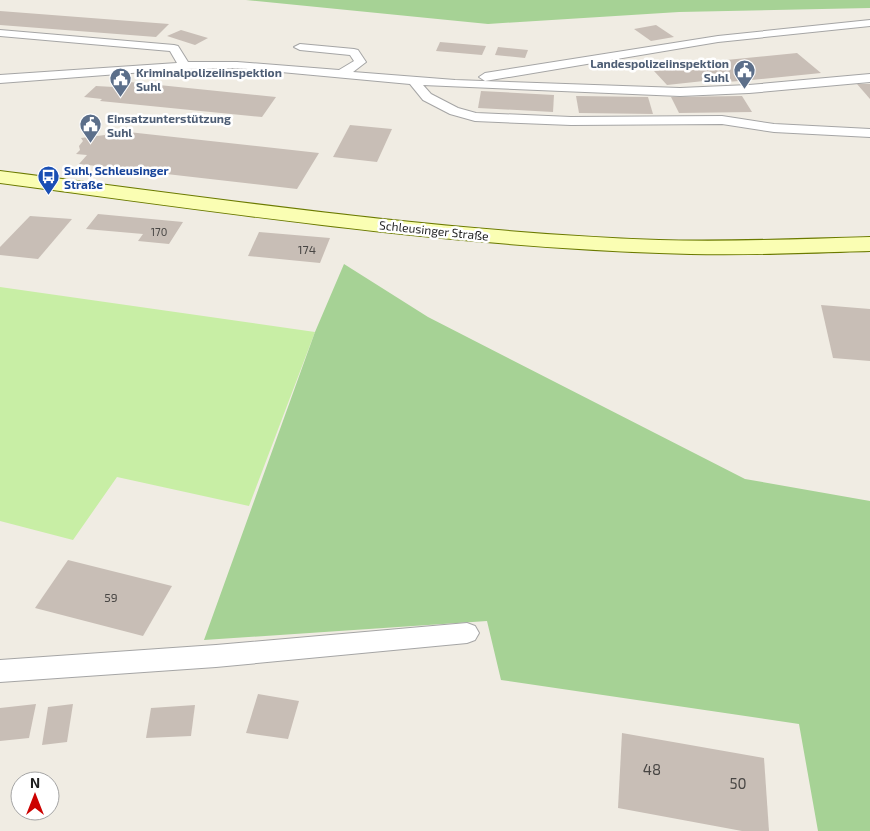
<svg xmlns="http://www.w3.org/2000/svg" width="870" height="831" font-family="'Exo 2',sans-serif">
	<style>
		.grass { fill: #c8eea5 }
		.forest { fill: #a6d295 }
		.building { fill: #c8beb6 }
		.lines { fill: none; stroke-linecap: round; stroke-linejoin: round }
		.service-casing { stroke: #a5a5a5; stroke-width: 2 }
		.secondary-casing { stroke: #6b7a00; stroke-width: 2 }
		.service { fill: #fff; fill-rule: evenodd }
		.secondary { fill: #fafeb3; fill-rule: evenodd }
		.labels { text-anchor: middle; dominant-baseline: central; stroke-width: 5; stroke-linejoin: round; paint-order: stroke }
		.far-number-label { font-size: 11px; fill: #484644 }
		.far-service-label { font-size: 12px; font-weight: bold; fill: #4e5e75; stroke: #fff; text-anchor: start }
		.far-transit-label { font-size: 12px; font-weight: bold; fill: #164399; stroke: #fff; text-anchor: start }
		.far-street-label { font-size: 12px; fill: #1e1e1e; stroke: #fff }
		.number-label { font-size: 12px; fill: #484644 }
		.near-number-label { font-size: 15px; fill: #484644 }
	</style>
	<rect width="100%" height="100%" fill="#f0ece3"/>
	<polygon class="grass" points="0,287 315,332 249,506 117,477 73,540 0,521"/>
	<g class="forest">
		<polygon points="246,0 870,0 870,8 679,12 488,24"/>
		<polygon points="344,264 428,317 745,479 870,501 870,831 818,831 799,724 501,680 487,621 204,640 315,332"/>
	</g>
	<g class="building">
		<polygon points="0,11 169,24 156,37 0,25"/>
		<polygon points="656,25 674,37 651,41 634,29"/>
		<polygon points="181,30 208,38 195,45 167,36"/>
		<polygon points="440,42 486,46 482,55 436,51"/>
		<polygon points="498,47 528,50 525,58 495,55"/>
		<polygon points="797,53 821,73 751,80 715,83 713,80 667,85 654,71 699,67 696,63"/>
		<polygon points="120,81 276,97 262,117 100,101 102,99 84,97 96,86 114,87"/>
		<polygon points="857,84 870,84 870,99"/>
		<polygon points="481,91 554,95 553,112 478,108"/>
		<polygon points="576,96 648,97 653,114 579,113"/>
		<polygon points="742,96 752,112 679,113 671,97"/>
		<polygon points="350,125 392,129 377,162 333,157"/>
		<polygon points="110,130 319,153 297,189 79,164 87,155 76,154 80,150 79,146 83,141 81,138 105,135"/>
		<polygon points="98,214 183,222 169,244 138,241 143,234 86,229"/>
		<polygon points="30,216 72,219 38,259 0,255 0,247"/>
		<polygon points="259,232 330,238 320,263 248,256"/>
		<polygon points="821,305 870,309 870,361 833,358"/>
		<polygon points="68,560 172,586 143,636 35,608"/>
		<polygon points="258,694 299,701 288,739 246,733"/>
		<polygon points="36,704 29,738 0,741 0,708"/>
		<polygon points="73,704 67,742 42,745 48,707"/>
		<polygon points="195,705 191,736 146,738 151,708"/>
		<polygon points="622,733 764,758 769,831 742,831 618,808"/>
	</g>
	<g class="lines">
		<defs>
			<g id="service">
				<polygon points="870,20 870,26 718,42 485,81 479,77 485,73 718,36"/>
				<polygon points="0,30 174,45 178,46 188,62 237,62 339,70 354,61 350,55 300,50 294,47 300,44 354,49 358,50 366,62 353,72 455,80 680,88 749,85 870,74 870,82 749,93 680,96 423,85 431,94 458,108 476,113 571,117 722,116 774,124 870,129 870,137 774,132 722,124 571,125 475,121 450,114 423,100 410,84 237,68 184,69 0,83 0,75 177,63 170,51 0,36"/>
				<polygon points="467,623 475,626 479,633 475,640 467,643 216,667 0,682 0,660 216,645"/>
			</g>
			<path id="secondary" d="M 0,171 C 219,199 439,232 659,240 C 729,242 800,239 870,237 L 870,251 C 800,253 729,256 659,253 C 438,245 219,212 0,183 Z"/>
		</defs>
		<use href="#service" class="service-casing"/>
		<use href="#secondary" class="secondary-casing"/>
		<use href="#service" class="service"/>
		<use href="#secondary" class="secondary"/>
	</g>
	<defs>
		<symbol id="civic-pin" viewBox="-11 -11 22 30"><path d="M0 17L-7.5 6A9.5 9.5 0 1 1 7.5 6Z" fill="#5c6f8a" stroke="#fff"/><path d="M-.6-6.5H3V-4.5H.6V-3L4-1V1h2V6H-6V1h2V-1L-.6-3ZM-1.2 2.5V6h2.4V2.5Z" fill="#fff"/></symbol>
		<symbol id="bus-pin" viewBox="-11 -11 22 30"><path d="M0 17L-7.5 6A9.5 9.5 0 1 1 7.5 6Z" fill="#1a4fb4" stroke="#fff"/><path d="M-5-6H5V4H4V6H2V4H-2V6H-4V4H-5ZM-3.5-4V0h7V-4ZM-3.5 1.2v1.5H-2V1.2ZM2 1.2v1.5H3.5V1.2Z" fill="#fff"/></symbol>
	</defs>
	<g fill-rule="evenodd">
		<use href="#civic-pin" x="732" y="58" width="25" height="34"/>
		<use href="#civic-pin" x="108" y="66" width="25" height="34"/>
		<use href="#civic-pin" x="78" y="112" width="25" height="34"/>
		<use href="#bus-pin" x="36" y="164" width="25" height="34"/>
	</g>
	<g class="labels">
		<g class="far-number-label">
			<text x="159" y="231">170</text>
		</g>
		<g class="far-service-label">
			<text x="729" y="63" text-anchor="end">Landespolizeiinspektion<tspan x="729" dy="14">Suhl</tspan></text>
			<text x="136" y="72">Kriminalpolizeiinspektion<tspan x="136" dy="14">Suhl</tspan></text>
			<text x="107" y="118">Einsatzunterstützung<tspan x="107" dy="14">Suhl</tspan></text>
		</g>
		<g class="far-transit-label">
			<text x="64" y="170">Suhl, Schleusinger<tspan x="64" dy="14">Straße</tspan></text>
		</g>
		<g class="far-street-label">
			<text transform="translate(434 230) rotate(6)">Schleusinger Straße</text>
		</g>
		<g class="number-label">
			<text x="307" y="249">174</text>
			<text x="111" y="597">59</text>
		</g>
		<g class="near-number-label">
			<text x="652" y="769">48</text>
			<text x="738" y="783">50</text>
		</g>
	</g>
	<g transform="translate(35 796)"><circle r="24" fill="#ffffff" stroke="#a5a5a5"/>
	<path d="M0-4L9 19L0 12L-9 19Z" fill="#cc0200"/>
	<text y="-8" font-size="14" font-weight="bold" text-anchor="middle" fill="#1e1e1e">N</text>
	</g>
</svg>
